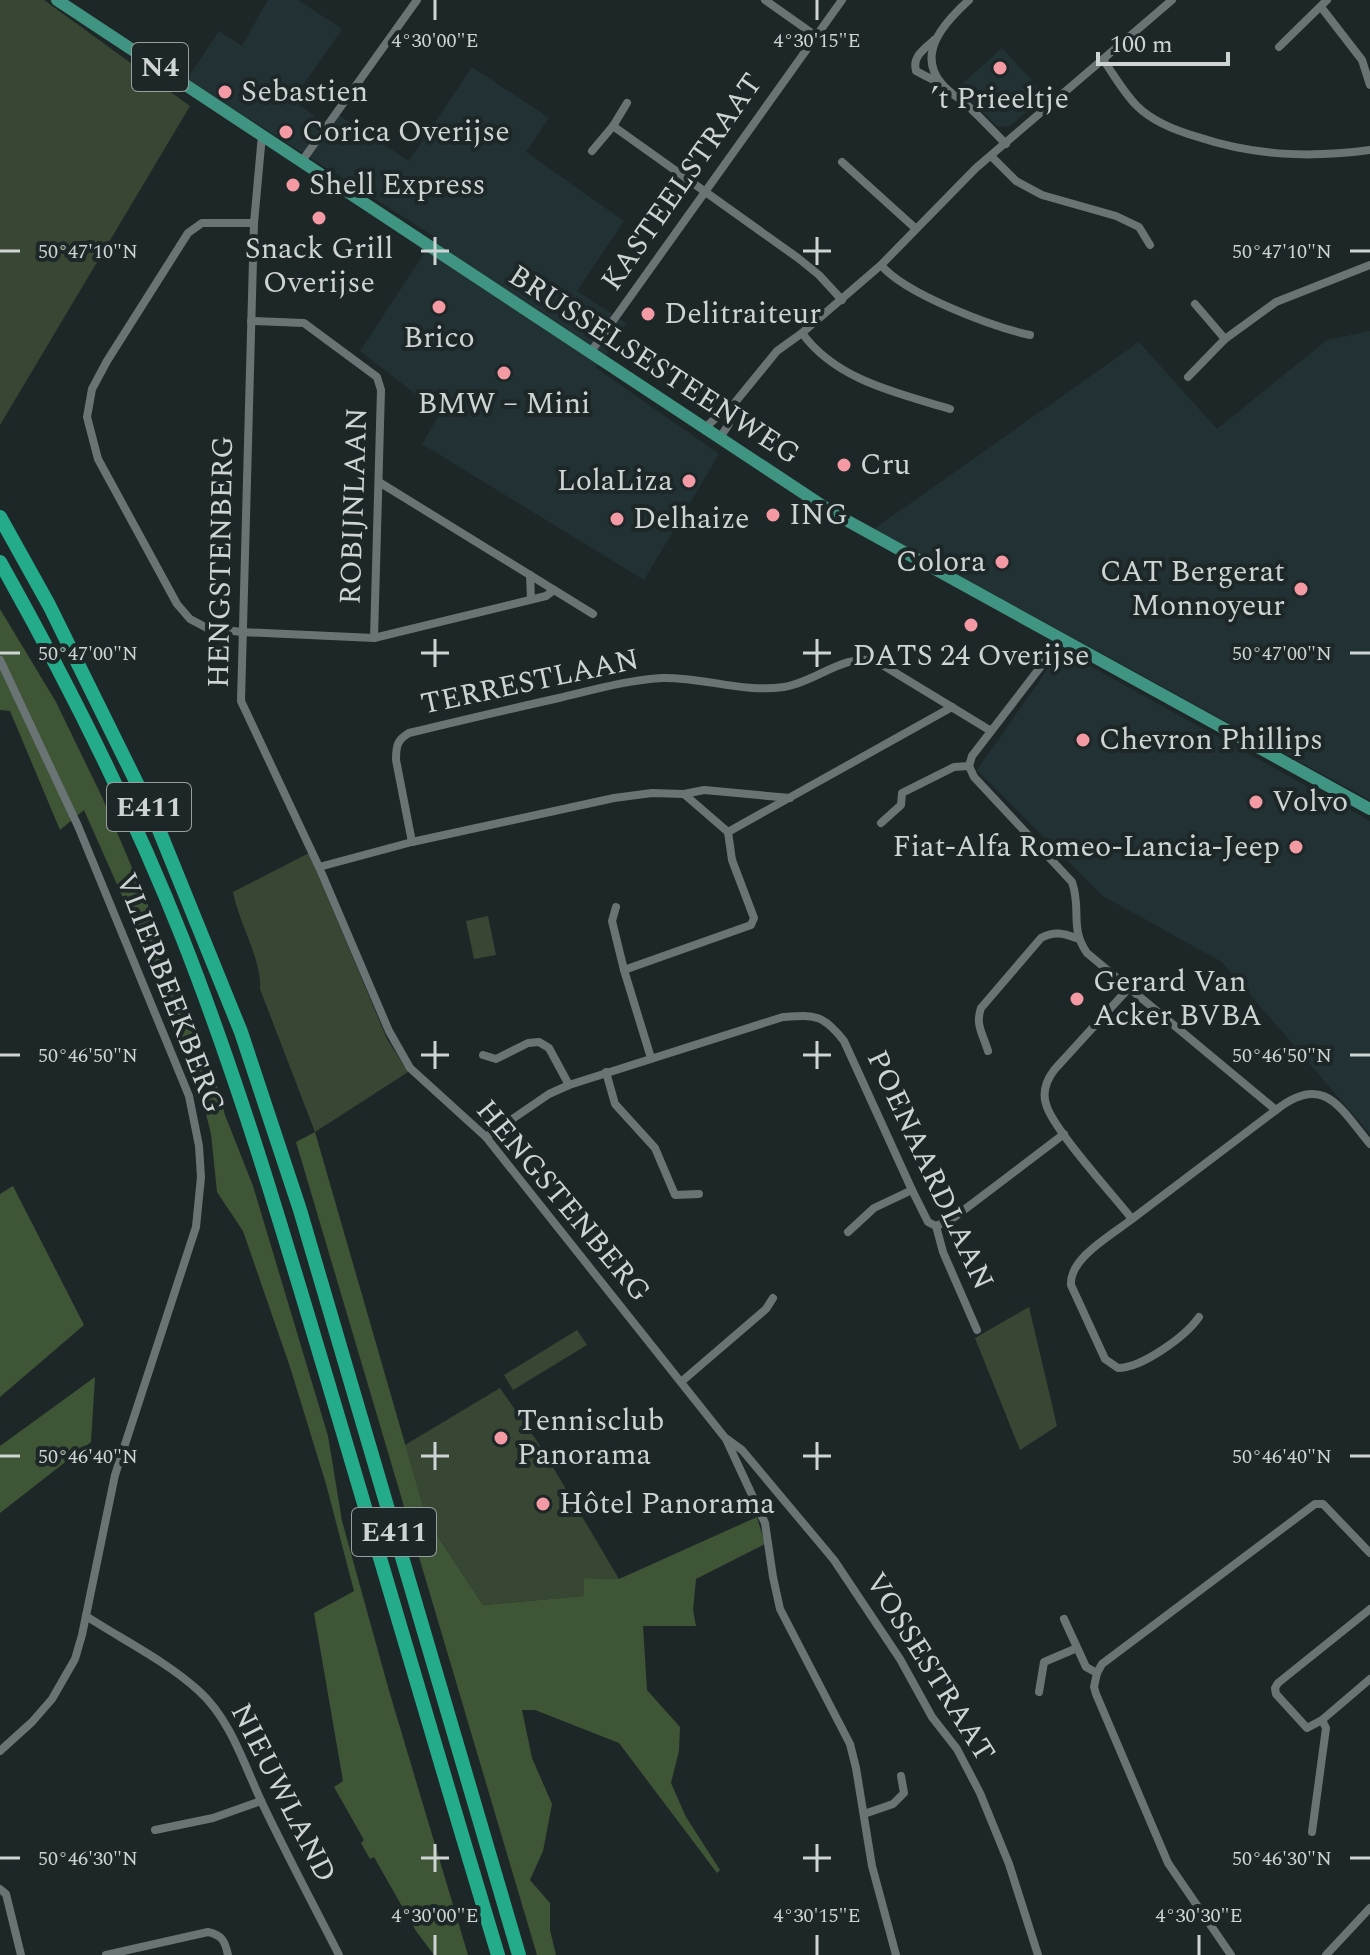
<svg xmlns="http://www.w3.org/2000/svg" width="1370" height="1955" font-family="Spectral,serif">
	<style>
		.built { fill: #223234 }
		.green { fill: #384733 }
		.forest { fill: #3e5536 }
		.lines { fill: none; stroke-linecap: round; stroke-linejoin: round }
		.street { stroke: #6a7475; stroke-width: 8 }
		.primary { stroke: #409582; stroke-width: 12 }
		.highway { stroke: #24ab8a; stroke-width: 14 }
		.ticks { fill: none; stroke: #ced3d4; stroke-width: 3 }
		.poi-dot { fill: #f49aa4; stroke: #1e2728; stroke-width: 3 }
		.labels { text-anchor: middle; dominant-baseline: central; stroke-width: 8; stroke-linejoin: round; paint-order: stroke }
		.shield { fill: #1e2728; stroke: #999fa0; stroke-width: 2 }
		.shield-label { font-size: 28px; font-weight: bold; fill: #ced3d4 }
		.poi-label { font-size: 30px; fill: #ced3d4; stroke: #1e2728; text-anchor: start }
		.street-label { font-size: 30px; fill: #ced3d4; stroke: #1e2728 }
		.ticks-label { font-size: 20px; text-anchor: middle; fill: #ced3d4; stroke: #1e2728; stroke-width: 8; stroke-linejoin: round; paint-order: stroke }
	</style>
	<rect width="100%" height="100%" fill="#1e2728"/>
	<g class="built">
		<polygon points="268,0 298,0 342,29 293,100 328,126 337,114 409,161 472,67 549,118 526,152 624,221 577,291 626,323 609,351 595,367 719,454 644,580 422,444 440,413 360,351 435,237 187,79 219,31 242,46"/>
		<polygon points="1002,48 1046,96 1011,125 1005,127 997,126 958,88"/>
		<polygon points="1370,331 1370,800 874,529 1139,342 1217,429 1327,340"/>
		<polygon points="1061,650 1370,821 1370,1134 1222,962 1103,896 977,770"/>
	</g>
	<g class="green">
		<polygon points="0,0 44,0 190,106 0,425"/>
		<path d="M 309,853 L 387,1039 L 408,1072 L 315,1132 L 260,989 C 262,959 239,924 233,892 Z"/>
		<polygon points="488,916 496,955 474,959 466,921"/>
		<polygon points="1029,1307 1057,1426 1020,1450 975,1338"/>
		<polygon points="577,1330 587,1345 513,1390 504,1375"/>
		<polygon points="500,1388 541,1447 619,1579 584,1578 584,1596 483,1605 427,1520 405,1445"/>
	</g>
	<g class="forest">
		<polygon points="0,609 56,702 102,797 172,962 211,1065 225,1115 253,1186 328,1436 342,1521 390,1694 468,1955 434,1955 416,1931 374,1857 370,1859 361,1843 364,1840 334,1787 343,1781 314,1613 354,1591 326,1484 290,1367 243,1231 217,1192 211,1134 200,1090 131,916 84,810 60,830 10,711 0,710"/>
		<polygon points="315,1132 427,1520 483,1605 584,1596 584,1578 619,1579 757,1517 765,1544 696,1579 693,1610 696,1626 643,1626 647,1690 680,1727 679,1751 671,1783 686,1817 720,1870 717,1873 619,1743 535,1710 522,1710 532,1758 552,1804 543,1851 530,1880 550,1903 550,1930 556,1955 537,1955 296,1142"/>
		<polygon points="13,1186 84,1325 0,1397 0,1194"/>
		<polygon points="95,1377 91,1442 0,1513 0,1446"/>
	</g>
	<g class="lines">
		<g class="street">
			<polyline points="765,0 816,36"/>
			<path d="M 969,0 C 946,21 915,53 942,84 C 948,92 958,97 966,104 C 980,117 993,131 1006,144"/>
			<polyline points="1321,7 1362,60 1370,85"/>
			<path d="M 934,40 C 924,50 912,56 916,71 L 941,84"/>
			<polyline points="1279,47 1327,0"/>
			<path d="M 1104,61 C 1114,75 1124,93 1137,106 C 1153,122 1177,131 1198,137 C 1255,156 1310,158 1370,150"/>
			<polyline points="613,126 798,258 819,275 842,300"/>
			<polyline points="262,135 254,223 241,701 319,867 389,1031 410,1068 486,1137 726,1439 765,1523 773,1577 780,1609 850,1744 856,1768 872,1866 896,1955"/>
			<polyline points="592,151 613,126 627,103"/>
			<polyline points="991,156 1016,181 1042,195 1116,216 1139,227 1150,245"/>
			<polyline points="302,161 417,0"/>
			<polyline points="842,162 915,228"/>
			<polyline points="254,223 202,223 188,233 107,361 92,389 87,417 98,459 177,604 190,619 207,628 242,632 374,638 546,596 554,590"/>
			<path d="M 881,265 C 905,294 993,327 1030,335"/>
			<polyline points="1195,304 1225,339"/>
			<polyline points="251,321 304,323 377,377 381,390 374,638"/>
			<path d="M 802,333 C 836,380 897,393 950,409"/>
			<polyline points="590,353 842,0"/>
			<polyline points="1188,377 1225,339 1276,302 1370,265"/>
			<polyline points="704,429 721,413 728,411 777,351 802,333 881,265 976,168 1172,0"/>
			<polyline points="719,439 729,424 728,411"/>
			<polyline points="379,482 593,614"/>
			<polyline points="530,575 531,599"/>
			<polyline points="0,660 78,826 189,1096 199,1146 201,1177 196,1227 115,1475 82,1635 75,1659 52,1699 32,1722 0,1751"/>
			<path d="M 969,766 L 974,777 L 1072,882 C 1082,911 1069,927 1087,953 L 1276,1110 C 1324,1072 1340,1108 1370,1144"/>
			<polyline points="969,766 972,756 1062,639"/>
			<polyline points="684,794 704,790 790,798"/>
			<polyline points="881,823 901,805 902,793 954,767 969,766"/>
			<path d="M 412,842 L 396,760 C 396,746 397,740 409,733 C 459,721 509,709 559,698 C 593,690 627,680 662,678 C 703,677 743,693 784,687 C 816,682 844,653 876,661 L 991,731"/>
			<polyline points="319,867 412,842 614,798 652,793 684,794 728,832 952,707"/>
			<polyline points="616,907 612,921 624,970 651,1058"/>
			<polyline points="624,970 751,925 754,918 732,860 728,832"/>
			<path d="M 1128,989 L 1055,1069 C 1047,1079 1042,1091 1046,1104 C 1052,1128 1114,1196 1132,1219 L 1276,1110"/>
			<path d="M 988,1051 C 983,1034 975,1025 981,1008 L 1041,938 C 1054,931 1063,933 1076,938"/>
			<polyline points="483,1055 496,1059 528,1043 539,1042 549,1048 569,1085"/>
			<polyline points="606,1072 615,1104 655,1148 675,1195 699,1194"/>
			<path d="M 486,1137 L 549,1094 L 569,1085 L 783,1017 C 815,1015 823,1014 844,1041 L 912,1190 L 928,1222 L 936,1226 L 943,1252 L 977,1330"/>
			<path d="M 1132,1219 C 1112,1235 1069,1258 1071,1285 L 1105,1359 L 1118,1368 C 1142,1368 1186,1336 1199,1317"/>
			<polyline points="936,1226 952,1219 1064,1134"/>
			<polyline points="848,1232 874,1208 912,1190"/>
			<polyline points="681,1382 766,1309 773,1298"/>
			<polyline points="727,1439 742,1450 834,1560 900,1659 932,1717 957,1749 980,1793 1009,1864 1038,1955"/>
			<polyline points="1370,1609 1278,1683 1275,1688 1276,1694 1307,1728 1322,1720 1370,1679"/>
			<path d="M 86,1616 C 123,1640 166,1661 199,1691 C 232,1721 245,1768 264,1807 C 288,1857 314,1906 339,1955"/>
			<polyline points="1064,1619 1086,1667 1097,1673 1094,1687 1096,1694 1168,1863 1231,1955"/>
			<polyline points="1097,1673 1102,1664 1315,1504 1323,1504 1370,1553"/>
			<polyline points="1039,1692 1044,1662 1077,1648"/>
			<polyline points="864,1814 893,1804 904,1793 901,1776"/>
			<polyline points="155,1830 213,1818 261,1801"/>
			<polyline points="1312,1832 1326,1728 1322,1720"/>
			<polyline points="0,1889 6,1894 21,1955"/>
			<path d="M 106,1955 L 208,1932 C 222,1935 225,1941 228,1955"/>
			<polyline points="1326,1955 1370,1908"/>
		</g>
		<polyline class="primary" points="57,0 835,514 1370,809"/>
		<g class="highway">
			<polyline points="0,517 49,605 155,820 241,1032 300,1210 519,1955"/>
			<path d="M 0,562 C 68,683 131,808 182,937 C 245,1097 292,1262 341,1426 C 393,1603 445,1779 498,1955"/>
		</g>
	</g>
	<path class="ticks" d="M 435,0 L 435,20M 817,0 L 817,20M 435,237 L 435,265M 817,237 L 817,265M 0,251 L 20,251M 421,251 L 449,251M 803,251 L 831,251M 1350,251 L 1370,251M 435,639 L 435,667M 817,639 L 817,667M 0,653 L 20,653M 421,653 L 449,653M 803,653 L 831,653M 1350,653 L 1370,653M 435,1041 L 435,1069M 817,1041 L 817,1069M 0,1055 L 20,1055M 421,1055 L 449,1055M 803,1055 L 831,1055M 1350,1055 L 1370,1055M 435,1442 L 435,1470M 817,1442 L 817,1470M 0,1456 L 20,1456M 421,1456 L 449,1456M 803,1456 L 831,1456M 1350,1456 L 1370,1456M 435,1844 L 435,1872M 817,1844 L 817,1872M 0,1858 L 20,1858M 421,1858 L 449,1858M 803,1858 L 831,1858M 1350,1858 L 1370,1858M 435,1935 L 435,1955M 817,1935 L 817,1955M 1199,1935 L 1199,1955"/>
	<g class="poi-dot">
		<circle cx="1000" cy="68" r="8"/>
		<circle cx="225" cy="92" r="8"/>
		<circle cx="286" cy="132" r="8"/>
		<circle cx="293" cy="185" r="8"/>
		<circle cx="319" cy="218" r="8"/>
		<circle cx="439" cy="307" r="8"/>
		<circle cx="648" cy="314" r="8"/>
		<circle cx="504" cy="373" r="8"/>
		<circle cx="844" cy="465" r="8"/>
		<circle cx="689" cy="481" r="8"/>
		<circle cx="773" cy="515" r="8"/>
		<circle cx="617" cy="519" r="8"/>
		<circle cx="1002" cy="562" r="8"/>
		<circle cx="1301" cy="589" r="8"/>
		<circle cx="971" cy="625" r="8"/>
		<circle cx="1083" cy="740" r="8"/>
		<circle cx="1256" cy="802" r="8"/>
		<circle cx="1296" cy="847" r="8"/>
		<circle cx="1077" cy="999" r="8"/>
		<circle cx="501" cy="1438" r="8"/>
		<circle cx="543" cy="1504" r="8"/>
	</g>
	<g class="labels">
		<g class="shield">
			<rect x="132" y="43" width="56" height="48" rx="6"/>
			<rect x="107" y="783" width="84" height="48" rx="6"/>
			<rect x="352" y="1508" width="84" height="48" rx="6"/>
		</g>
		<g class="shield-label">
			<text x="160" y="67">N4</text>
			<text x="149" y="807">E411</text>
			<text x="394" y="1532">E411</text>
		</g>
		<g class="poi-label">
			<text x="241" y="92">Sebastien</text>
			<text x="1000" y="99" text-anchor="middle">’t Prieeltje</text>
			<text x="302" y="132">Corica Overijse</text>
			<text x="309" y="185">Shell Express</text>
			<text x="319" y="249" text-anchor="middle">Snack Grill<tspan x="319" dy="34">Overijse</tspan></text>
			<text x="664" y="314">Delitraiteur</text>
			<text x="439" y="338" text-anchor="middle">Brico</text>
			<text x="504" y="404" text-anchor="middle">BMW – Mini</text>
			<text x="860" y="465">Cru</text>
			<text x="673" y="481" text-anchor="end">LolaLiza</text>
			<text x="789" y="515">ING</text>
			<text x="633" y="519">Delhaize</text>
			<text x="986" y="562" text-anchor="end">Colora</text>
			<text x="1285" y="572" text-anchor="end">CAT Bergerat<tspan x="1285" dy="34">Monnoyeur</tspan></text>
			<text x="971" y="656" text-anchor="middle">DATS 24 Overijse</text>
			<text x="1099" y="740">Chevron Phillips</text>
			<text x="1272" y="802">Volvo</text>
			<text x="1280" y="847" text-anchor="end">Fiat-Alfa Romeo-Lancia-Jeep</text>
			<text x="1093" y="982">Gerard Van<tspan x="1093" dy="34">Acker BVBA</tspan></text>
			<text x="517" y="1421">Tennisclub<tspan x="517" dy="34">Panorama</tspan></text>
			<text x="559" y="1504">Hôtel Panorama</text>
		</g>
		<g class="street-label">
			<text transform="translate(682 182) rotate(-55)">KASTEELSTRAAT</text>
			<text transform="translate(654 365) rotate(33)">BRUSSELSESTEENWEG</text>
			<text transform="translate(354 506) rotate(-88)">ROBIJNLAAN</text>
			<text transform="translate(221 562) rotate(-89)">HENGSTENBERG</text>
			<text transform="translate(530 682) rotate(-12)">TERRESTLAAN</text>
			<text transform="translate(170 993) rotate(69)">VLIERBEEKBERG</text>
			<text transform="translate(930 1170) rotate(65)">POENAARDLAAN</text>
			<text transform="translate(563 1201) rotate(50)">HENGSTENBERG</text>
			<text transform="translate(930 1667) rotate(58)">VOSSESTRAAT</text>
			<text transform="translate(283 1793) rotate(63)">NIEUWLAND</text>
		</g>
	</g>
	<g class="ticks-label">
		<text x="435" y="47">4°30'00"E</text>
		<text x="817" y="47">4°30'15"E</text>
		<text x="88" y="258">50°47'10"N</text>
		<text x="1282" y="258">50°47'10"N</text>
		<text x="88" y="660">50°47'00"N</text>
		<text x="1282" y="660">50°47'00"N</text>
		<text x="88" y="1062">50°46'50"N</text>
		<text x="1282" y="1062">50°46'50"N</text>
		<text x="88" y="1463">50°46'40"N</text>
		<text x="1282" y="1463">50°46'40"N</text>
		<text x="88" y="1865">50°46'30"N</text>
		<text x="1282" y="1865">50°46'30"N</text>
		<text x="435" y="1922">4°30'00"E</text>
		<text x="817" y="1922">4°30'15"E</text>
		<text x="1199" y="1922">4°30'30"E</text>
	</g>
	<path d="M1098 52v12h130v-12" fill="none" stroke="#ced3d4" stroke-width="4"/>
	<text x="1110" y="52" font-size="24" fill="#ced3d4" stroke="#1e2728" stroke-width="6" paint-order="stroke">100 m</text>
</svg>
